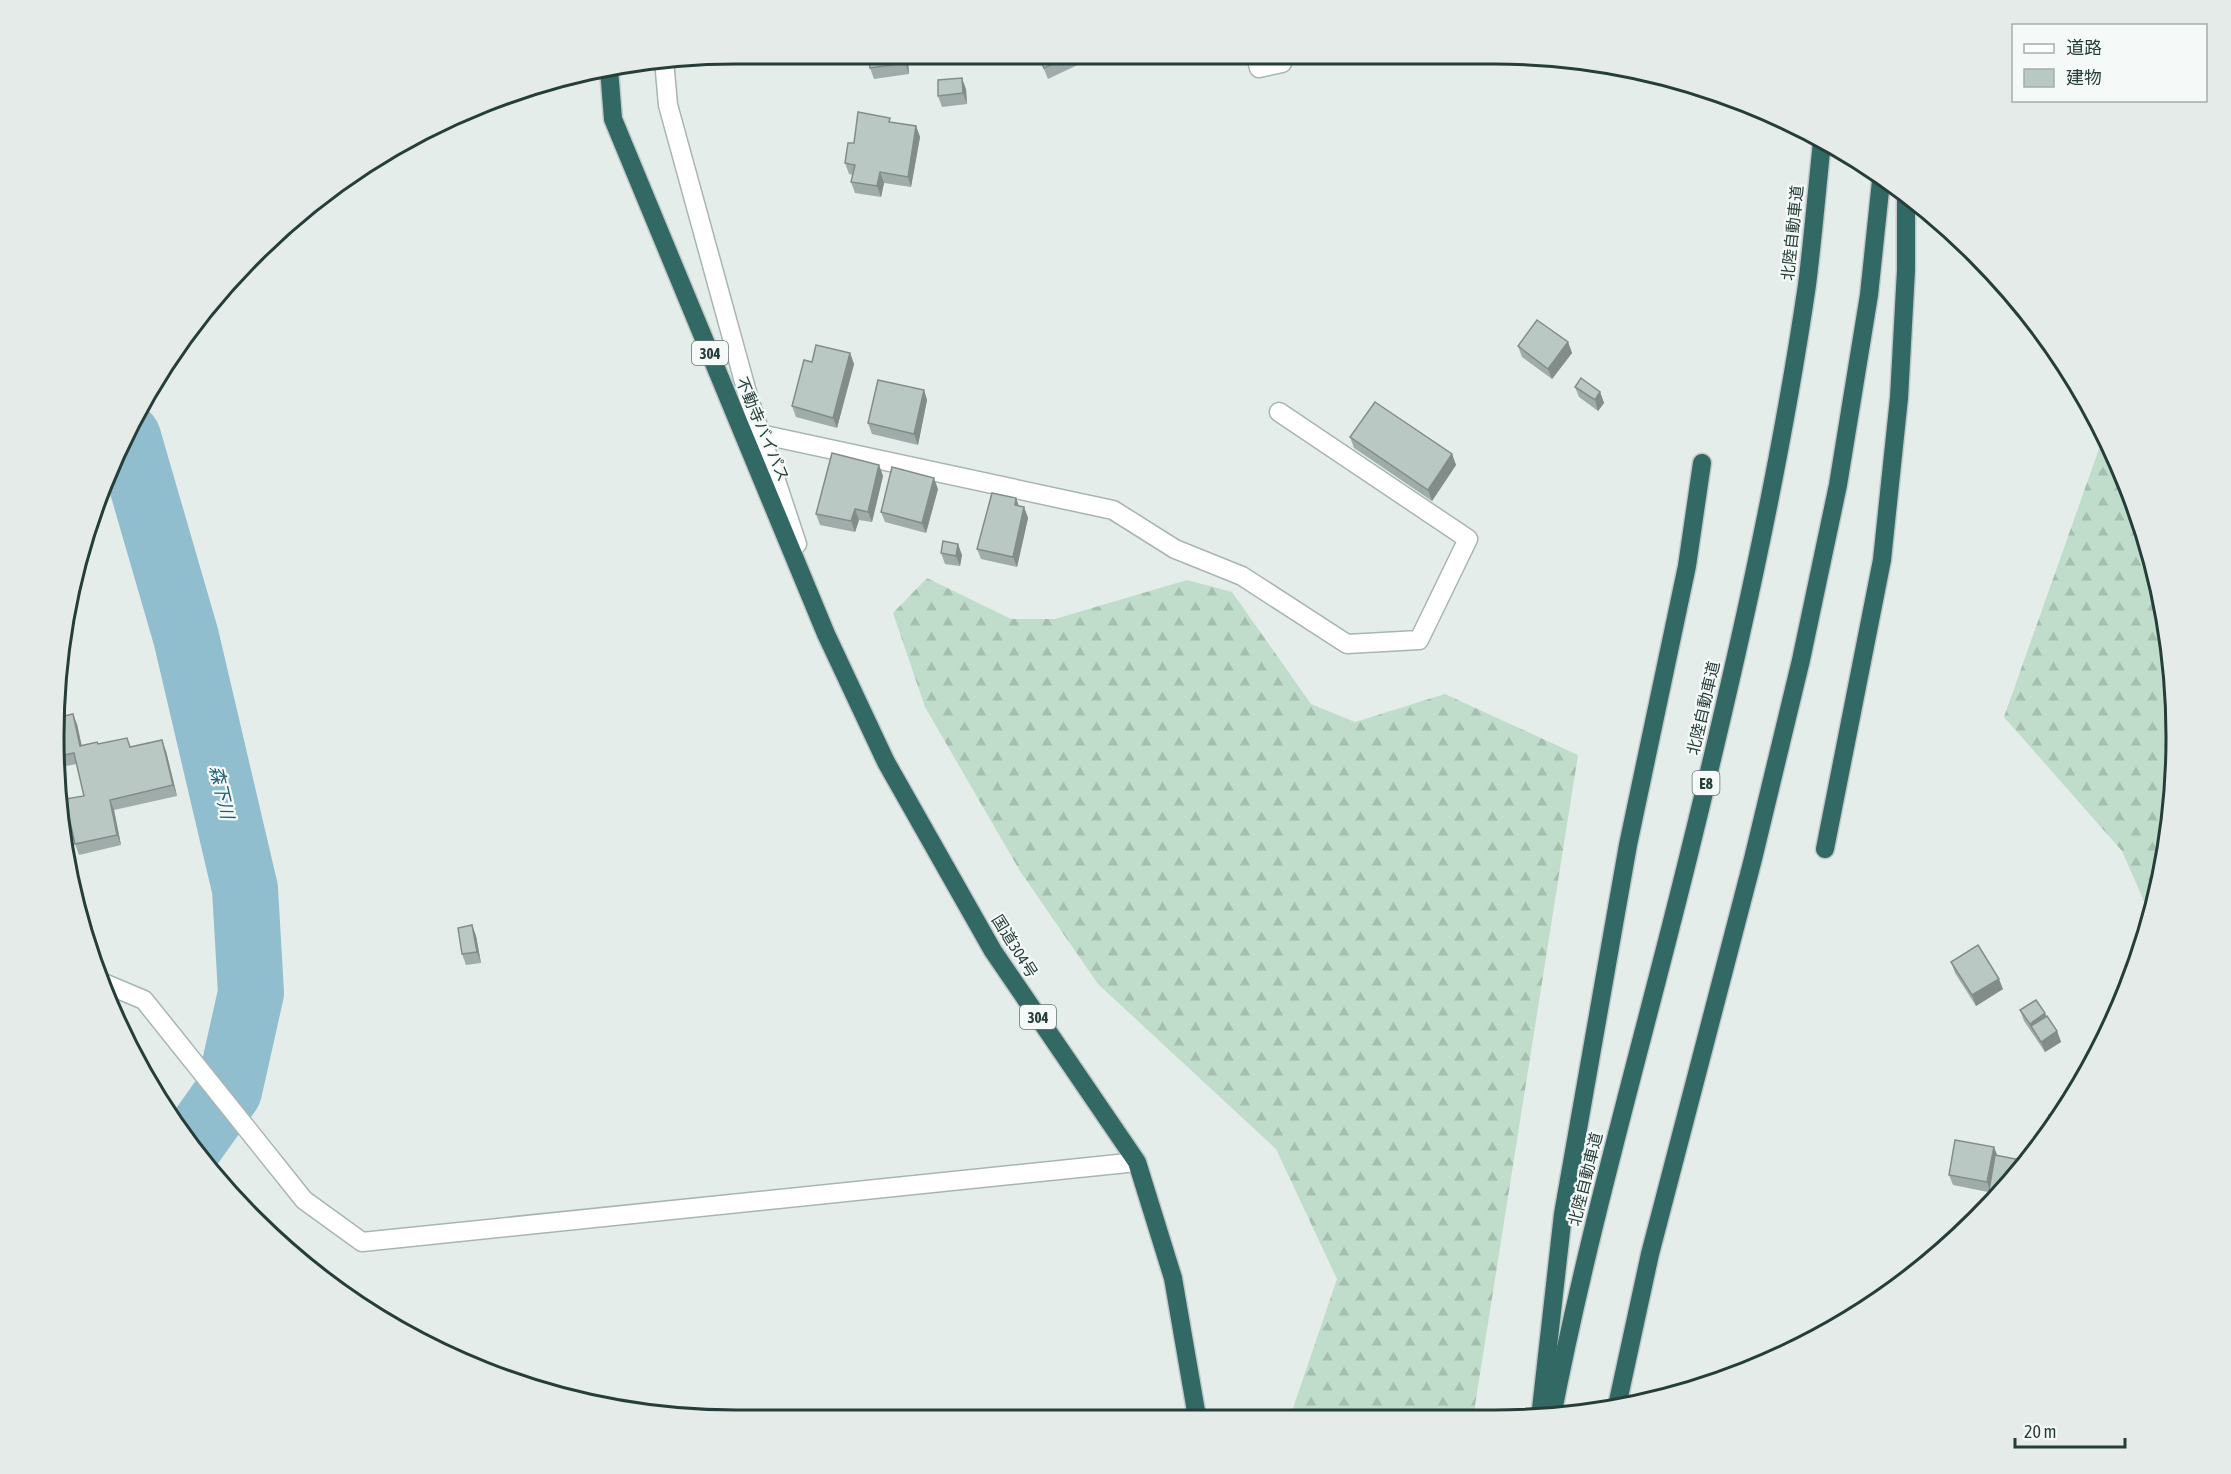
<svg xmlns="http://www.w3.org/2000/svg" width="2231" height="1474" font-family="'Asap Condensed','Noto Sans JP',sans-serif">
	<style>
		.forest { fill: url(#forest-firs) }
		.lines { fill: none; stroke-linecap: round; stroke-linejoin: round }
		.river { stroke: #90becf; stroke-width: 66 }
		.minor-casing { stroke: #a8b5b2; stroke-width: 21 }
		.highway-casing { stroke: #c2c9c8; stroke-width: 21 }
		.minor { stroke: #fff; stroke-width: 18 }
		.highway { stroke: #326964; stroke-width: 18 }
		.wall { fill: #a0aca9 }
		.shaded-wall { fill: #828c89 }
		.building { fill: #bac8c4; stroke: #828c89; stroke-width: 1.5 }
		.labels { text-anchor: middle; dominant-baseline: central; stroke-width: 4.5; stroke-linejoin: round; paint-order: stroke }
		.shield { fill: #f5faf8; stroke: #637673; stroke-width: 1.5 }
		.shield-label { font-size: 15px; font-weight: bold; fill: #253e3a }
		.street-label { font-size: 16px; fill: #253e3a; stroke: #f5faf8 }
		.water-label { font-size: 18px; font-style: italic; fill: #215f77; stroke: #f5faf8 }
		.rim { fill: none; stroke: #253e3a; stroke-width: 3 }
	</style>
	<defs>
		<pattern id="forest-firs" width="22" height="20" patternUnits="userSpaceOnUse" patternTransform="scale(1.5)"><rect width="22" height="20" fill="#bfddca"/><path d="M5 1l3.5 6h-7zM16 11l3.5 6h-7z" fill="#a4bfae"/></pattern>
	</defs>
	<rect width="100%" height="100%" fill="#e5edea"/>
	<g class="forest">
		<polygon points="2105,432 2154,561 2176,693 2171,826 2150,915 2122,851 2004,717"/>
		<polygon points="927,578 1011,619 1055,619 1187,580 1232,592 1311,704 1355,722 1445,694 1578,755 1473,1418 1290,1417 1337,1279 1276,1149 1098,984 1020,871 925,707 893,613"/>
	</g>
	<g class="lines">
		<polyline class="river" points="128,437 186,637 245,889 251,993 229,1091 192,1143"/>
		<defs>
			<g id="minor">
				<polyline points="664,60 668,105 748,396 797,544"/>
				<polyline points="1257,60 1259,68 1282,63 1283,60"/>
				<polyline points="760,434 1113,510 1175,549 1242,576 1347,644 1419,640 1468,539 1279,412"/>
				<polyline points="106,984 144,1000 304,1200 362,1242 1137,1162"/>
			</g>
			<g id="highway">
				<polyline points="609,69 613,119 826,634 886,762 993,951 1137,1162 1173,1278 1197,1417"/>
				<polyline points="1825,849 1882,560 1899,398 1906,270 1906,198"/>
				<polyline points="1617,1406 1650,1254 1753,859 1801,660 1838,485 1869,295 1881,181"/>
				<path d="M 1552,1416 C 1589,1225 1644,1038 1690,850 C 1736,663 1779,475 1807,285 C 1813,237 1817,189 1822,142"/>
				<polyline points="1540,1418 1563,1214 1628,845 1687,566 1702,463"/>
			</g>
		</defs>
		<use href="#minor" class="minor-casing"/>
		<use href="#highway" class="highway-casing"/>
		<use href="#minor" class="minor"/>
		<use href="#highway" class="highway"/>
	</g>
	<g class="wall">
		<polygon points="869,60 908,60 909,74 874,79 870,68"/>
		<polygon points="1040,60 1088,60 1048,79"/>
		<polygon points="966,89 967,104 942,107 938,96"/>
		<polygon points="892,122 916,126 920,137 911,187 884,183 881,197 855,193 851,182 853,175 849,174 845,163 854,143"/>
		<polygon points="1568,342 1572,353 1552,379 1522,357 1518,346"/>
		<polygon points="850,353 854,364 837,428 796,417 792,406 812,362"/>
		<polygon points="1575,387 1600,392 1604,403 1598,411 1579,397"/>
		<polygon points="924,390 927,400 918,445 872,434 868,423"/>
		<polygon points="1350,437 1452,454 1456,465 1432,501 1354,448"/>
		<polygon points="879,465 883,476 872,522 859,520 855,532 820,525 816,514"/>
		<polygon points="938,489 926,533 885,522 881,512"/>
		<polygon points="1019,506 1024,507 1028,518 1017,567 981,559 977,549"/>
		<polygon points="941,553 962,555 960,566 945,564"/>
		<polygon points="55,718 77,724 81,745 98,744 127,738 130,747 166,751 177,796 114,810 121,845 79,855 75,844 84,796 77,764 55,768"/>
		<polygon points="472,925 476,936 481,963 466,965 462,954"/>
		<polygon points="1951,962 2003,989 1976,1006 1955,973"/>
		<polygon points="2020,1010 2045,1013 2046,1017 2057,1031 2061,1042 2045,1052 2024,1021"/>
		<polygon points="1997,1156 1988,1192 1953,1185 1949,1175"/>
	</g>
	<g class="shaded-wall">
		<polygon points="905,60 908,60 909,74 905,63"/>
		<polygon points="962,78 966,89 967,104 963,93"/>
		<polygon points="916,126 920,137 911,187 908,177"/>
		<polygon points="880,172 884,183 881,197 877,186"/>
		<polygon points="1568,342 1572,353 1552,379 1548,369"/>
		<polygon points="850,353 854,364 837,428 833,418"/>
		<polygon points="924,390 927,400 918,445 914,434"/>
		<polygon points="1600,392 1604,403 1598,411 1595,400"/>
		<polygon points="1452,454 1456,465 1432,501 1428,490"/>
		<polygon points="879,465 883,476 872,522 868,512"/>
		<polygon points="934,478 938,489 926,533 922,523"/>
		<polygon points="1016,498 1020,509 1015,505"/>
		<polygon points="1024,507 1028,518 1017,567 1013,557"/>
		<polygon points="855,509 859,520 855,532 851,521"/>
		<polygon points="958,544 962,555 960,566 956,556"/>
		<polygon points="73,714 77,724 84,756 80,746"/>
		<polygon points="162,740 166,751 177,796 173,785"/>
		<polygon points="110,800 114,810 121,845 117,835"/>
		<polygon points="472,925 476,936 481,963 477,952"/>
		<polygon points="1999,979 2003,989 1976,1006 1972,995"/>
		<polygon points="2045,1013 2049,1024 2031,1026 2034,1035 2030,1024"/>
		<polygon points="2057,1031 2061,1042 2045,1052 2041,1042"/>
		<polygon points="1994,1147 1998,1157 1991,1193 1987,1182"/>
	</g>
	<g class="building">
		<polygon points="869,60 905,60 905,63 870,68"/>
		<polygon points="1040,60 1062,60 1044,68"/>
		<polygon points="962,78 963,93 938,96 938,80"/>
		<polygon points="858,112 890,118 889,122 916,126 908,177 880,172 877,186 851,182 855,165 845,163 848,143 854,143"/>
		<polygon points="1537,320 1568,342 1548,369 1518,346"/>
		<polygon points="816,345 850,353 833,418 792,406 804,360 812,362"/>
		<polygon points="1581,378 1600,392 1595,400 1575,387"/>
		<polygon points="878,380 924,390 914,434 868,423"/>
		<polygon points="1375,402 1452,454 1428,490 1350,437"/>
		<polygon points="832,453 879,465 868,512 855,509 851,521 816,514"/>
		<polygon points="892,467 934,478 922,523 881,512"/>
		<polygon points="992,493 1016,498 1015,505 1024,507 1013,557 977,549"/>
		<polygon points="943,541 958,544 956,556 941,553"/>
		<polygon points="73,714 80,746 97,742 98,744 127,738 130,747 162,740 173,785 110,800 117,835 75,844 65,799 84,796 74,753 55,757 55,718"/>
		<polygon points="472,925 477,952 462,954 458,928"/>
		<polygon points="1978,945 1999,979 1972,995 1951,962"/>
		<polygon points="2036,1000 2045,1013 2030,1024 2020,1010"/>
		<polygon points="2047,1016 2057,1031 2041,1042 2031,1026"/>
		<polygon points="2049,1115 2058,1117 2045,1135"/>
		<polygon points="1955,1140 1994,1147 1987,1182 1949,1175"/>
		<polygon points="1995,1155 2026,1161 2007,1188 1986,1208"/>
	</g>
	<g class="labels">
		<g class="shield">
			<rect x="692" y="341" width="36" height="24" rx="4.5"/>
			<rect x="1692.5" y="771" width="27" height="24" rx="4.5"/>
			<rect x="1020" y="1005" width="36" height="24" rx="4.5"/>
		</g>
		<g class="shield-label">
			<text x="710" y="353">304</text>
			<text x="1706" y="783">E8</text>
			<text x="1038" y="1017">304</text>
		</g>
		<g class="street-label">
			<text transform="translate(1792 233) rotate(-84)">北陸自動車道</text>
			<text transform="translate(763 429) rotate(67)">不動寺バイパス</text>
			<text transform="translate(1703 708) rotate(-77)">北陸自動車道</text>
			<text transform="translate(1015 946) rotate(58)">国道304号</text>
			<text transform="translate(1585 1179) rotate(-76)">北陸自動車道</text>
		</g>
		<g class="water-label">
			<text transform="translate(222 792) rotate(77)">森下川</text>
		</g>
	</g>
	<path d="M0 0H2231V1474H0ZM736 64H1494A672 672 0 0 1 2166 736V738A672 672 0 0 1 1494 1410H736A672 672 0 0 1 64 738V736A672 672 0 0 1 736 64Z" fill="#e4ebe9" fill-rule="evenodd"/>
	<path class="rim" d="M736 64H1494A672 672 0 0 1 2166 736V738A672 672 0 0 1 1494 1410H736A672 672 0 0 1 64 738V736A672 672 0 0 1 736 64Z"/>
	<rect x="2012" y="24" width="195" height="78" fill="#f5faf8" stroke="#a2afac" stroke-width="1.5"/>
	<rect x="2024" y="44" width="30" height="9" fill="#ffffff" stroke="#a2afac" stroke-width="1.5"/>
	<text x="2066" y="54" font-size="18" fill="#253e3a">道路</text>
	<rect x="2024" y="69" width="30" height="18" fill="#bac8c4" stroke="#a2afac" stroke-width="1.5"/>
	<text x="2066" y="84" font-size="18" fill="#253e3a">建物</text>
	<path d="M2015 1438v9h110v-9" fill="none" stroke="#253e3a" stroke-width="3"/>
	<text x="2024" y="1438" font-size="18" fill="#253e3a" stroke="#f5faf8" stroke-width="4.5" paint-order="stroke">20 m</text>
</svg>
